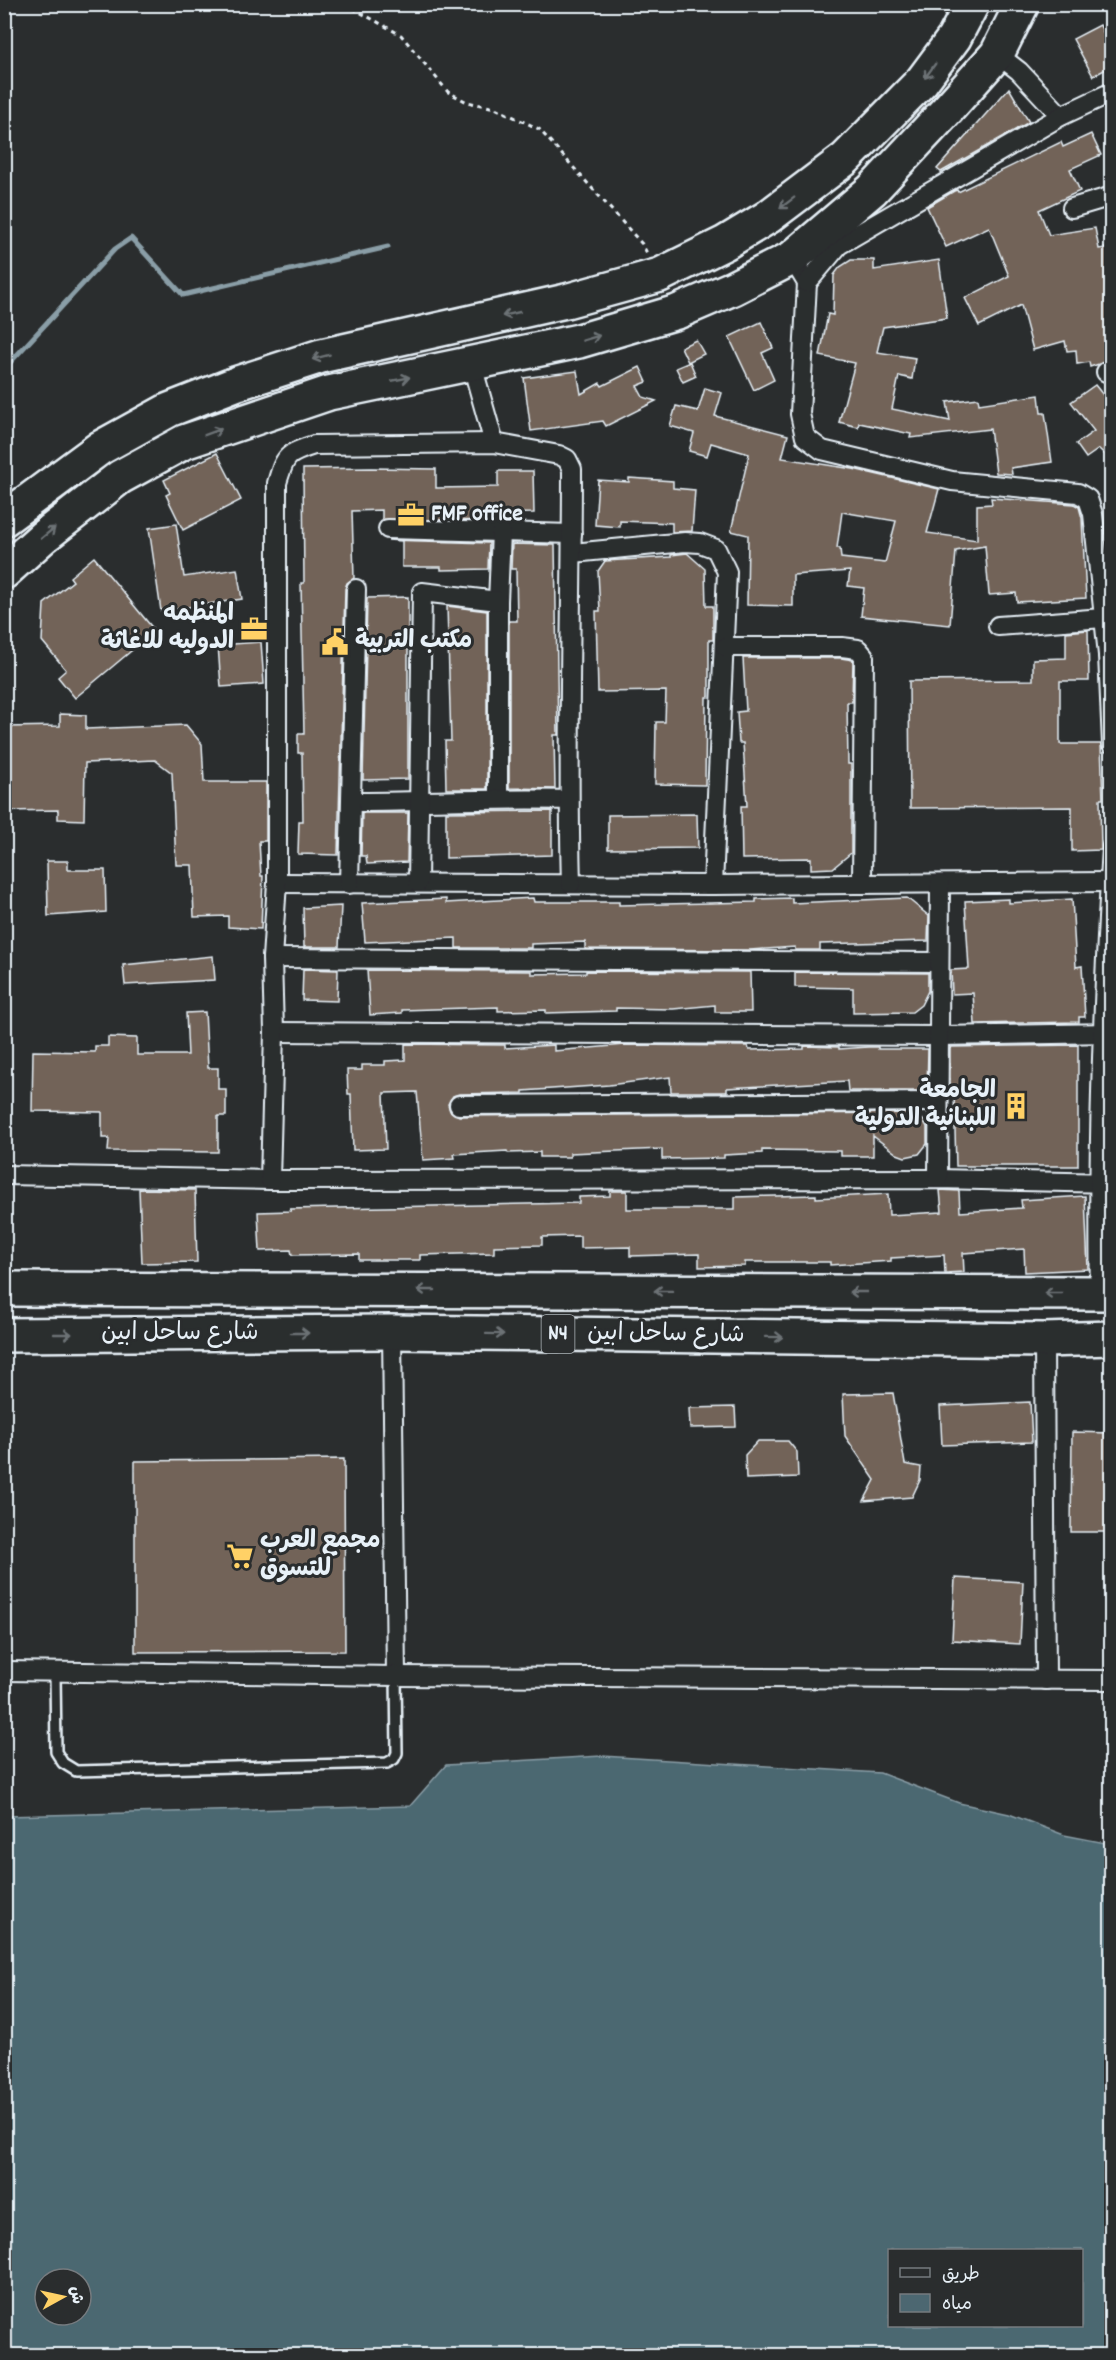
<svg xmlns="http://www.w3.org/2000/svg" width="1116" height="2360" font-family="Dekko,'Playpen Sans Arabic',sans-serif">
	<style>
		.water { fill: #4c6771; stroke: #8a9ea7; stroke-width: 1.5; fill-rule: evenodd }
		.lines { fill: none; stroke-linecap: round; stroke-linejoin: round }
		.stream { stroke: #8a9ea7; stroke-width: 5 }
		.building { fill: #726459; stroke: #e8f1f8; stroke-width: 1.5; fill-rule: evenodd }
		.lane-casing { stroke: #e8f1f8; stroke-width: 14 }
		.street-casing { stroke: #e8f1f8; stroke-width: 22 }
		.highway-casing { stroke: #e8f1f8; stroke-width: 38 }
		.path { stroke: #e8f1f8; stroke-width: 3; stroke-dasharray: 4.5 4.5; stroke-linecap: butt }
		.lane { stroke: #2a2d2e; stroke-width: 9 }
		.street { stroke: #2a2d2e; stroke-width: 18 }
		.highway { stroke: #2a2d2e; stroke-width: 33 }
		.oneway { stroke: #6c7275 }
		.labels { text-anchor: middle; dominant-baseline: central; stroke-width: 6; stroke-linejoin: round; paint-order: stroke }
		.shield { fill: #2a2d2e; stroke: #afb6bb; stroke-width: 1.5 }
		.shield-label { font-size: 22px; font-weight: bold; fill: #e8f1f8 }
		.poi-label { font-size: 24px; font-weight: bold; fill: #e8f1f8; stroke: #2a2d2e; text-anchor: start }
		.street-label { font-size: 24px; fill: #e8f1f8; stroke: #2a2d2e }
	</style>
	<rect width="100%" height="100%" fill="#2a2d2e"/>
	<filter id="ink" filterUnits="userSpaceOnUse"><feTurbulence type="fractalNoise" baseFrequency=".0167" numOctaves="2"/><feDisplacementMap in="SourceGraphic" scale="12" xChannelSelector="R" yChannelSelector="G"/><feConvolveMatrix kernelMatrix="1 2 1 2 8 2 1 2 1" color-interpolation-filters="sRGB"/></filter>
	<g filter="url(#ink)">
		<path class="water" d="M 602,1756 L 880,1773 L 959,1803 L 1009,1814 L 1064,1835 L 1111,1844 L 1111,2355 L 5,2355 L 5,1816 L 410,1806 L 446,1765 ZM 890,2250 L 1082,2250 L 1082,2326 L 890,2326 ZM 45,2279 L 81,2279 L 81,2315 L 45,2315 Z"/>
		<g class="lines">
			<polyline class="stream" points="4,369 115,249 131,238 183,295 388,247"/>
		</g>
		<g class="building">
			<polygon points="1100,25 1103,32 1112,27 1112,66 1093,76 1073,39"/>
			<polygon points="1009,88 1029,122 941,172 937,169"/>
			<polygon points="1091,134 1101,155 1070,169 1080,191 1039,210 1049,235 1095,228 1099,249 1112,247 1112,326 1107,326 1111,360 1090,367 1089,362 1077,364 1076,350 1067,351 1065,341 1033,350 1021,305 979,326 965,298 1009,276 989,227 946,247 927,207 954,191 957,190 958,192 1061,142 1063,147"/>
			<polygon points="851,260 874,260 874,270 939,260 947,318 883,327 877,352 915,358 912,379 899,376 892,409 950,421 947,402 978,398 979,404 1039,395 1041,413 1045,413 1052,462 1011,468 1012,474 996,473 990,429 910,438 911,434 859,423 858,427 839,422 855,363 820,356 828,314 833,315 834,275 840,267"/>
			<polygon points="761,322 773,348 762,353 774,380 754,390 729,337"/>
			<polygon points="696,340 704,354 688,362 681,347"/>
			<polygon points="690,362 696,376 683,382 676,368"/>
			<polygon points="640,367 647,382 637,386 643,397 656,401 606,426 603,421 531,431 524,378 577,371 581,394 600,383 602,386"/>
			<polygon points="1095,385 1112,406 1112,461 1099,449 1086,458 1076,444 1094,431 1071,402"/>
			<path d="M 705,388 L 722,393 L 715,416 L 788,435 L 782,458 L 853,469 L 939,489 L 927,533 L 977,540 L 977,505 L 992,504 L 991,498 L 1074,504 L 1079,507 L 1082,518 L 1086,598 L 1017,602 L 1016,593 L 989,595 L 985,546 L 956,551 L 950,625 L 861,616 L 864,588 L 848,586 L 850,571 L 793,575 L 793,606 L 747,605 L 748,535 L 731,531 L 749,454 L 711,443 L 707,456 L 689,451 L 694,433 L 670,426 L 676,406 L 698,411 ZM 842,512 L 896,521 L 885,563 L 841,558 L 840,548 L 837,548 Z"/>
			<polygon points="217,453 241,500 183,530 166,495 170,493 164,480"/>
			<polygon points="371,468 436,469 436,488 498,487 498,471 533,471 534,513 490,514 490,521 382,519 382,510 352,511 354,578 347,583 345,589 338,855 298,854 299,821 303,821 302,753 298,753 298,734 304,734 301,583 304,583 303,469"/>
			<polygon points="629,478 673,481 673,488 695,490 692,531 672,532 672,523 620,521 620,527 595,525 598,480 629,482"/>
			<polygon points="176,524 184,577 237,569 242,599 161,611 149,528"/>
			<polygon points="388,540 489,543 488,569 441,570 441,567 402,567 402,541"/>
			<polygon points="512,544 555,545 558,735 554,735 555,789 509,788 509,621 517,621 516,569 511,569"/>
			<polygon points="687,553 705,569 706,606 713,606 713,640 709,640 709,697 706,697 705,785 655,784 656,722 665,722 666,691 598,692 596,611 600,611 598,571 605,561 671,557 671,555"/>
			<polygon points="94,557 155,631 75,698 58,677 66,670 42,641 44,604 73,581 70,577"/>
			<polygon points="408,597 408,779 363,780 367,598"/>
			<polygon points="447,606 487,611 487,789 446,789 445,741 451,741"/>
			<polygon points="1088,630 1089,681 1060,681 1060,744 1101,744 1103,799 1100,799 1101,850 1072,851 1072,807 910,808 909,681 1033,680 1033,659 1066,658 1066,632"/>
			<polygon points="261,642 264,684 221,687 218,645"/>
			<polygon points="743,658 841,658 853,660 852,702 847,702 848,764 851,764 851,853 833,868 811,869 811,858 742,859 741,806 747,806 743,743 739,743 737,712 746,711"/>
			<polygon points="60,714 86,715 86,729 186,725 202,744 204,782 266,782 266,841 259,841 261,876 263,876 261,929 228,927 228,916 194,917 192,865 176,865 172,773 155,760 85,763 84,820 58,819 58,810 8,811 6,727 60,726"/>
			<polygon points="552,811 552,855 446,858 446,812"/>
			<polygon points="362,813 408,813 407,862 367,864 366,856 361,856"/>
			<polygon points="697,814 698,848 608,849 608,815"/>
			<polygon points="47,861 68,861 68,870 105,870 106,912 48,916"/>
			<polygon points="533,898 534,902 619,902 619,905 756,902 756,899 792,898 792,903 907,898 929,916 928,941 820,944 820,950 795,950 795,947 750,950 585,949 585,942 531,944 531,948 456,948 456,938 365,942 362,903 446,899 446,903"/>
			<polygon points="1009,899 1009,903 1072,899 1076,967 1082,966 1085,1017 1079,1017 1079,1022 975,1024 973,993 952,994 951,970 969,969 965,901"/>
			<polygon points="341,906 339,947 304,947 303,908"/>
			<polygon points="213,956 215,980 125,985 123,965"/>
			<polygon points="303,969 338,970 337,1001 302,1000"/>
			<polygon points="367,970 531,971 531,974 586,973 586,971 750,972 751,1012 715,1012 715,1005 673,1009 616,1008 616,1011 546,1013 546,1010 498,1011 498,1007 402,1010 402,1013 370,1015"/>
			<polygon points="795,972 928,973 928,991 921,1005 912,1012 853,1013 853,988 795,987"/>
			<polygon points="205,1012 208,1068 218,1068 218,1089 226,1089 226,1116 218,1116 218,1152 108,1151 109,1138 102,1138 102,1112 32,1111 33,1051 95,1052 95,1046 108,1046 108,1037 137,1038 137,1055 188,1055 186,1013"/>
			<polygon points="405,1044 505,1045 505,1048 554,1045 554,1051 625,1045 748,1046 749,1050 804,1049 804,1046 839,1047 839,1049 868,1047 878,1047 878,1049 928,1049 927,1091 848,1091 847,1081 727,1088 727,1092 671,1092 670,1077 609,1085 523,1091 523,1093 459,1094 453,1096 448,1104 450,1111 459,1116 914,1113 923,1120 927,1127 927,1144 919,1154 905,1157 897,1154 873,1136 873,1156 841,1156 841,1151 762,1150 762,1153 724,1155 724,1158 662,1159 662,1149 570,1153 570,1157 540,1157 540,1152 508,1153 507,1151 454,1154 455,1158 423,1160 417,1092 384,1093 386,1149 353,1150 351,1094 348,1094 347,1070 362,1070 362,1065 385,1065 385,1061 405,1060"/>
			<polygon points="1078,1045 1078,1166 956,1166 954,1093 950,1096 950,1049 952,1047"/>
			<polygon points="139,1189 195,1190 197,1262 142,1263"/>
			<polygon points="940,1190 959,1191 960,1212 1022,1208 1021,1200 1085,1196 1088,1269 1025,1272 1024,1249 963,1253 964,1272 945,1273 944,1255 891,1258 891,1261 830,1265 830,1262 745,1262 745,1266 699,1267 699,1254 630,1256 630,1247 580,1248 580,1236 542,1237 542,1245 494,1246 494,1253 420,1255 420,1260 359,1260 359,1254 292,1255 291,1250 260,1251 258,1212 291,1211 290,1209 579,1203 579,1197 610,1196 610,1191 627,1191 627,1209 735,1209 735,1197 816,1195 816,1198 888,1194 889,1215 942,1212"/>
			<polygon points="893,1393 905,1464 921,1467 920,1480 912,1497 864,1501 875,1480 845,1436 843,1394"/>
			<polygon points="1030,1402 1032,1442 942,1445 940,1406"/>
			<polygon points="735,1407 736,1427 690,1428 689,1408"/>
			<polygon points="1072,1432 1112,1433 1112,1532 1071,1532"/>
			<polygon points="758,1441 788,1441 797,1452 798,1477 746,1479 745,1455"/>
			<polygon points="344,1459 345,1651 135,1652 135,1461"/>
			<polygon points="955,1578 1023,1582 1020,1644 952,1640"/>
		</g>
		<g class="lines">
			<defs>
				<polyline id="lane" points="55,1672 56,1752 63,1763 76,1771 387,1763 394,1759 397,1753 396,1676"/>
				<g id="street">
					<polyline points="997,54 1019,71 1061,116"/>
					<polyline points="1072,208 1112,196"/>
					<polyline points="792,258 807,283 800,414 805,437 822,450 952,481 1078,493 1088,499 1093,514 1108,655 1112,655"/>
					<polyline points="807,283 839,245 1061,116 1112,92"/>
					<polyline points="472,365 494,443"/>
					<polyline points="1106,372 1112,371"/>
					<polyline points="388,529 572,534"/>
					<polyline points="573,553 685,542 700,543 716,549 727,572 713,885"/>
					<polyline points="998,626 1103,618"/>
					<polyline points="725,647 842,647 858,649 864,656 862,884"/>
					<polyline points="1108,655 1112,744"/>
					<polyline points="498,798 498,601 501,532"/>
					<path d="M 351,802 C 423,802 496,798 568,800"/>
					<polyline points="277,883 713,885 1110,882"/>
					<polyline points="418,883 422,592 498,601"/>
					<polyline points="349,884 356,589"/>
					<polyline points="272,958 939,962"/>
					<polyline points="274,1032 939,1036 1112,1033"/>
					<polyline points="459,1105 938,1102"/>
					<polyline points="4,1175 270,1180 938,1179 1112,1183"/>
					<polyline points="938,1179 940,884"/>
					<path d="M 270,1180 L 274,1032 L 272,958 L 277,883 L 277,483 C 285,456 286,454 314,445 L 494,443 L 559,455 L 567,459 L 572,469 C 572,607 567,745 571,884"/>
					<path d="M 1100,1293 C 1097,1144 1103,995 1112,847"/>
					<polyline points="392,1332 396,1676"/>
					<polyline points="1044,1340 1046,1680"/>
					<polyline points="4,1671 396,1676 1112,1680"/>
				</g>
				<g id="highway">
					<polyline points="4,519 100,448 169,410 238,383 321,356 566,301 660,275 725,243 768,217 845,159 922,81 954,38 972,4"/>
					<polyline points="4,572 43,537 120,477 184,442 329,393 579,341 677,312 733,288 792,258 872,190 947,110 997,54 1022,4"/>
					<polyline points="4,1289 1112,1293"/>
					<polyline points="4,1335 392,1332 1044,1340 1112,1338"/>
				</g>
			</defs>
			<use href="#lane" class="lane-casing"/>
			<use href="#street" class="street-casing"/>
			<use href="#highway" class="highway-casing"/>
			<polyline class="path" points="345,4 401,35 448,92 467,102 495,108 539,129 642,244 647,253"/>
			<use href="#lane" class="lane"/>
			<use href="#street" class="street"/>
			<use href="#highway" class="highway"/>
		</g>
		<defs><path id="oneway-shaft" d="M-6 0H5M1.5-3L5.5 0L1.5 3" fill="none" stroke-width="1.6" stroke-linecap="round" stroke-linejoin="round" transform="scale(1.5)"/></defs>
		<g class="oneway">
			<use href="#oneway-shaft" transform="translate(930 71) rotate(126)"/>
			<use href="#oneway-shaft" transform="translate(787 203) rotate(143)"/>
			<use href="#oneway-shaft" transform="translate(511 314) rotate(167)"/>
			<use href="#oneway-shaft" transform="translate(591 338) rotate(-17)"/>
			<use href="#oneway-shaft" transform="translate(321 357) rotate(165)"/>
			<use href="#oneway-shaft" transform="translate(401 379) rotate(-11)"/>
			<use href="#oneway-shaft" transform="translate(213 432) rotate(-20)"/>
			<use href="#oneway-shaft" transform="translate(48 533) rotate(-39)"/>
			<use href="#oneway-shaft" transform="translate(426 1290) rotate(-180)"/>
			<use href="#oneway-shaft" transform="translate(663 1291) rotate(-180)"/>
			<use href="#oneway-shaft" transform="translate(858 1292) rotate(-180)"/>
			<use href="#oneway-shaft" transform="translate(1053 1293) rotate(-180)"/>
			<use href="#oneway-shaft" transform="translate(300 1333)"/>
			<use href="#oneway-shaft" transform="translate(63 1334)"/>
			<use href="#oneway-shaft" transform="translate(495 1334) rotate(1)"/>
			<use href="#oneway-shaft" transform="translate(774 1337) rotate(1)"/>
		</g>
	</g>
	<defs>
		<symbol id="office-bare" viewBox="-9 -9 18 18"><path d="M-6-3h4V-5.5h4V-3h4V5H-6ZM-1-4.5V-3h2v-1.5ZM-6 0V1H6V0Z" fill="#ffd166" stroke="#2a2d2e" stroke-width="2.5" paint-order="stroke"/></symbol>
		<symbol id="civic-bare" viewBox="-9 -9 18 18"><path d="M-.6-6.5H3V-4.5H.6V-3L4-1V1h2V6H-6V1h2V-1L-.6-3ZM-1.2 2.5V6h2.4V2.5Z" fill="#ffd166" stroke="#2a2d2e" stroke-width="2.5" paint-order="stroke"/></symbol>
		<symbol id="building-bare" viewBox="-9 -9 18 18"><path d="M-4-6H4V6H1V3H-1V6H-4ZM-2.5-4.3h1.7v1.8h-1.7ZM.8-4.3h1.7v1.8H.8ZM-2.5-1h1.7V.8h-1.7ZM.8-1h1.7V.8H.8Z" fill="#ffd166" stroke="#2a2d2e" stroke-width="2.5" paint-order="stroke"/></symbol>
		<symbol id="supermarket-bare" viewBox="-9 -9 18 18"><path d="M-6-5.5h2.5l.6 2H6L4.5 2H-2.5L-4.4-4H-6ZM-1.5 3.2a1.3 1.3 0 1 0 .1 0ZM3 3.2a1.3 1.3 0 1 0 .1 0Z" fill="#ffd166" stroke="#2a2d2e" stroke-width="2.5" paint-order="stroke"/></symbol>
	</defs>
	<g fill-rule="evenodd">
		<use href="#office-bare" x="392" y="496" width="38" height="38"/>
		<use href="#office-bare" x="235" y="610" width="38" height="38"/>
		<use href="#civic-bare" x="316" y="623" width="38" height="38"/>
		<use href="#building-bare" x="997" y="1087" width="38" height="38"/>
		<use href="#supermarket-bare" x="221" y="1537" width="38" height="38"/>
	</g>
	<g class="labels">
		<rect class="shield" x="541.5" y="1315" width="33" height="38" rx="4.5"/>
		<g class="shield-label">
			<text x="558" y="1334">N4</text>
		</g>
		<g class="poi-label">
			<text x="431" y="515">FMF office</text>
			<text x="234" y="615" text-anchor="end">المنظمه<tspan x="234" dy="28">الدوليه للاغاثة</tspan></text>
			<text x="355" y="642">مكتب التربية</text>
			<text x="996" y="1092" text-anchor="end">الجامعة<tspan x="996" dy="28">اللبنانية الدولية</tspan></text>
			<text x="260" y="1542">مجمع العرب<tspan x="260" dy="28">للتسوق</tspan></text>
		</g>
		<g class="street-label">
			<text x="180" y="1334">شارع ساحل ابين</text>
			<text transform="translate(666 1335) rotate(1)">شارع ساحل ابين</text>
		</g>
	</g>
	<rect width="1116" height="2360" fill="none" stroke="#2a2d2e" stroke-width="24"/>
	<rect x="12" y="12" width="1092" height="2336" fill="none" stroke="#e8f1f8" stroke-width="2" filter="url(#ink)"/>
	<rect x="888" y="2249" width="195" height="78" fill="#2a2d2e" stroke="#767b7f" stroke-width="1.5"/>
	<rect x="900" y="2268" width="30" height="9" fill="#2a2d2e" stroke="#767b7f" stroke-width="1.5"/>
	<text x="942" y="2279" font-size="18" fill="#e8f1f8">طريق</text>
	<rect x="900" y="2294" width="30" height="18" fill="#4c6771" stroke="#767b7f" stroke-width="1.5"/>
	<text x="942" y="2309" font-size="18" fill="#e8f1f8">مياه</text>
	<g transform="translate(63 2297) rotate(82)"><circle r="28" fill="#2a2d2e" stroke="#767b7f" stroke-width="1.5"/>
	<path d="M0-4.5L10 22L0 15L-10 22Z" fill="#ffd166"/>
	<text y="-9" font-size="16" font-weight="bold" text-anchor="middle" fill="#e8f1f8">ش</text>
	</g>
</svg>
